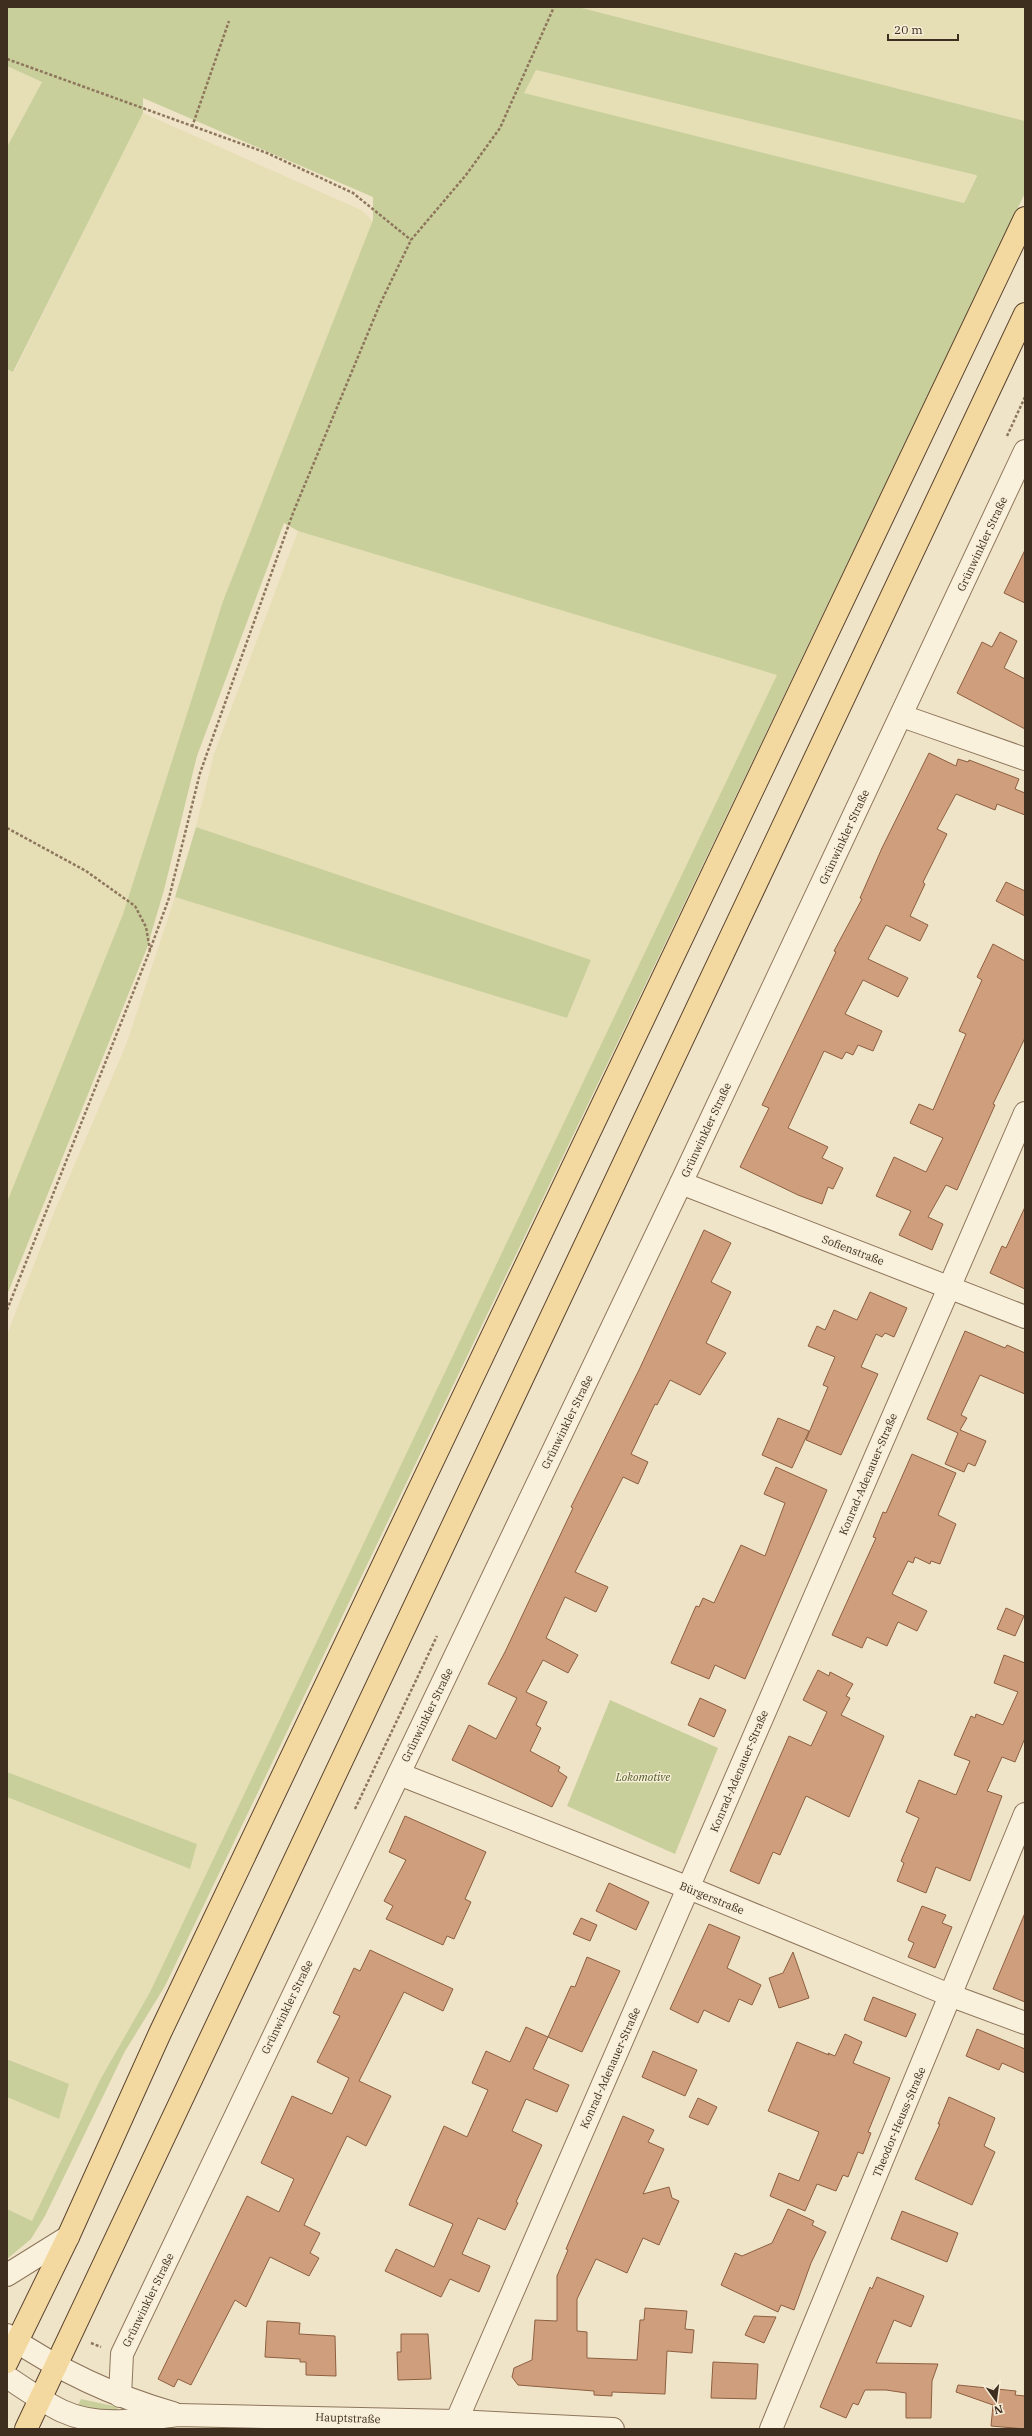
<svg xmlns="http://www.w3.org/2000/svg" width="1032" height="2436" font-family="'IBM Plex Serif',serif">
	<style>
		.farmland { fill: #e6deb5 }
		.green { fill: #c9cf9b; fill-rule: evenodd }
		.building { fill: #cf9f7d; stroke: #8d5f41 }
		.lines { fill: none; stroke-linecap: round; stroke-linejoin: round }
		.minor-casing { stroke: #8d765c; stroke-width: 24 }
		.major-casing { stroke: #5b4430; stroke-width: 24 }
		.path { stroke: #8d765c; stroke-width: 2.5; stroke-dasharray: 3 2; stroke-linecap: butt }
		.minor { stroke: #faf1dc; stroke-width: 22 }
		.major { stroke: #f3d9a0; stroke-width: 22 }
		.labels { text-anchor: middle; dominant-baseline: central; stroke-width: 3; stroke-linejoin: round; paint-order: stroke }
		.street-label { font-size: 11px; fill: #3d2e20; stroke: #f7eed8 }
		.park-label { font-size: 11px; font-style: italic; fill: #4d5a26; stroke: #f7eed8 }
	</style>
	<rect width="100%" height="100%" fill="#f0e4c8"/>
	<g class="farmland">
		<polygon points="578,7 1025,7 1025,121"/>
		<polygon points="7,66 42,82 7,147"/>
		<polygon points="536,70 977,175 964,203 523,93"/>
		<polygon points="143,113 361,210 373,221 223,601 123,914 7,1202 7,369 14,372"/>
		<polygon points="298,531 778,675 150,1992 100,2080 32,2221 7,2209 7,2097 59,2119 69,2085 7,2058 7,1797 189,1869 197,1844 7,1772 7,1335 55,1210 126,1045 175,897 567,1018 591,961 196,827 214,754"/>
	</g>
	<g class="green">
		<path d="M 7,7 L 578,7 L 1025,121 L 1025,193 L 165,1986 L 124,2053 L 45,2216 L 31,2239 L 7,2259 L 7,2209 L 32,2221 L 100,2080 L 150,1992 L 777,675 L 298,531 L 284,523 L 197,756 L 164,890 L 147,948 L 7,1295 L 7,1202 L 123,914 L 223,601 L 373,220 L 373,197 L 143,98 L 143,113 L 13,372 L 7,369 L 7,147 L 42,82 L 7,66 ZM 536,70 L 976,175 L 977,176 L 964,203 L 524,93 Z"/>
		<polygon points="196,827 591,960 567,1018 175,897"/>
		<polygon points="610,1700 718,1748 675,1854 567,1806"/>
		<polygon points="7,1772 197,1844 190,1869 7,1797"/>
		<polygon points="7,2059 69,2084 59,2119 7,2097"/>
		<polygon points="81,2399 118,2407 116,2413 76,2409"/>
	</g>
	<g class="building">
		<polygon points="1025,550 1025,603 1004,593"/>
		<polygon points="1000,632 1017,641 1004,668 1025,679 1025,729 957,693 982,642 992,647"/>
		<polygon points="929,753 956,766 958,759 968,762 969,760 1019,779 1015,789 1025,793 1025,815 997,804 995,810 956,794 937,829 947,834 923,882 925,884 910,916 928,925 920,941 886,925 868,959 908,978 898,997 863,980 845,1014 882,1031 873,1051 858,1045 853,1055 846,1052 842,1059 824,1051 788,1128 828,1147 822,1158 843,1168 833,1189 828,1187 822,1204 798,1195 740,1167 769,1108 762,1105 836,952 834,951 862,899 860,898 882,848"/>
		<polygon points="1006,882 1025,891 1025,916 996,901"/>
		<polygon points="993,944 1025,961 1025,1038 993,1104 995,1105 957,1190 946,1185 928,1217 943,1224 932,1250 899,1235 911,1211 876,1196 894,1157 926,1172 943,1138 910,1123 919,1104 933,1110 966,1034 959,1031 982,980 977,977"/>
		<polygon points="1025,1207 1025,1289 990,1273 1002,1246 1006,1248"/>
		<polygon points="704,1230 731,1243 711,1282 731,1292 706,1343 726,1353 700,1395 670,1380 657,1405 655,1404 631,1454 648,1462 638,1484 623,1477 575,1572 608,1587 596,1612 565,1597 546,1638 578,1655 568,1673 543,1660 526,1692 547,1702 536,1725 541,1728 530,1751 560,1767 558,1771 567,1777 552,1807 452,1760 469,1725 496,1739 517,1698 488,1684 505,1652 573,1508 571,1507 639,1370"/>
		<polygon points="870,1292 907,1308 894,1337 885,1333 882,1337 876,1334 861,1367 878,1374 841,1455 806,1440 828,1387 823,1385 835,1357 808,1346 817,1326 825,1330 834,1310 857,1320"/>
		<polygon points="965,1331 1005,1348 1007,1345 1025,1353 1025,1394 980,1375 961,1415 967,1418 960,1430 986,1441 975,1466 968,1463 964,1472 945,1464 958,1433 927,1419"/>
		<polygon points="778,1418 809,1431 792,1468 762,1455"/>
		<polygon points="912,1454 956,1473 938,1515 956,1524 940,1564 931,1561 930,1564 915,1557 913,1563 908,1561 892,1594 927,1611 917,1631 898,1622 887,1646 867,1637 862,1648 832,1635 876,1538 873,1537 883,1512 886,1513"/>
		<polygon points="776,1467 827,1490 745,1679 715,1665 709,1679 671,1663 696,1606 699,1607 703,1598 714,1603 741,1545 765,1556 785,1503 764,1494"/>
		<polygon points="1006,1608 1024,1616 1015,1636 997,1629"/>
		<polygon points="1004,1655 1025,1663 1025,1738 1015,1762 1002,1757 987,1791 1002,1796 970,1881 936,1867 926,1893 897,1881 904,1863 901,1861 919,1818 906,1812 919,1780 956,1795 970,1761 954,1755 971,1716 975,1718 976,1714 1003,1725 1018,1692 994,1683"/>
		<polygon points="818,1670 829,1676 830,1672 853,1684 846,1696 850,1698 841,1715 884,1736 849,1817 806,1796 780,1855 773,1852 759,1884 730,1871 789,1736 811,1746 827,1712 803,1700"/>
		<polygon points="700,1698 726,1710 714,1737 688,1725"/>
		<polygon points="405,1816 486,1852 465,1899 471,1902 454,1939 447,1936 443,1945 386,1919 393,1906 384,1901 406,1860 389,1852"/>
		<polygon points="609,1883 649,1902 636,1930 596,1911"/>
		<polygon points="922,1906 946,1915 942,1923 952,1927 935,1968 908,1957 914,1943 908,1940"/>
		<polygon points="1025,1913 1025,2002 993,1989"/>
		<polygon points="581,1918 597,1925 590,1941 573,1934"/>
		<polygon points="709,1924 740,1937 727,1968 761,1985 752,2005 739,1999 729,2022 704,2010 698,2023 670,2009"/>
		<polygon points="370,1950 453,1989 443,2011 404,1992 359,2081 391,2096 366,2146 347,2136 304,2225 320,2233 310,2253 319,2258 309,2276 270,2257 246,2307 235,2300 191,2385 178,2379 174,2387 158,2379 247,2196 279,2212 294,2179 261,2163 292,2096 332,2114 349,2078 317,2062 340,2016 333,2013 354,1968 360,1971"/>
		<polygon points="793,1952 809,1998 779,2008 769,1978 783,1973"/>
		<polygon points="587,1957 620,1971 582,2052 548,2037 571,1986 575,1987"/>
		<polygon points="873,1997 916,2014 906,2037 864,2020"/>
		<polygon points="526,2027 548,2037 533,2069 569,2085 557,2112 526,2099 512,2131 542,2145 516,2202 518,2203 505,2230 478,2218 462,2254 490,2266 479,2292 450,2279 441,2297 385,2271 396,2249 434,2267 453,2224 409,2205 444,2126 467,2137 488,2090 472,2083 486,2051 510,2062"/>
		<polygon points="977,2029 1025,2049 1025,2073 1002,2063 999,2070 966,2056"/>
		<polygon points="845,2034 862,2042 853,2063 890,2078 868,2132 871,2133 863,2154 858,2152 848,2177 843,2175 836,2191 817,2184 805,2211 770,2196 779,2173 799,2181 819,2132 768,2111 797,2042 829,2055 828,2053 835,2056"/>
		<polygon points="653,2051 697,2070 685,2096 642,2077"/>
		<polygon points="949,2097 995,2118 984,2146 995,2152 972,2205 915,2179 940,2124 938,2124"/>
		<polygon points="698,2098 717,2107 708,2125 689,2117"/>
		<polygon points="623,2116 654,2130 648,2142 664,2149 643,2194 669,2187 672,2198 679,2201 659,2245 643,2238 627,2273 596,2259 577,2299 577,2331 587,2332 587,2358 637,2360 640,2320 644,2320 645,2308 687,2311 685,2329 694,2330 692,2353 667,2351 665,2394 612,2392 612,2396 594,2395 594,2391 518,2385 512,2377 514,2368 532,2360 535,2320 557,2321 557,2276 568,2250 566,2249"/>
		<polygon points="788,2209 814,2221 812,2225 826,2232 811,2263 794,2310 781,2305 778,2312 721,2285 735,2253 742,2256 772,2243"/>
		<polygon points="902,2211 958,2233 947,2262 891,2239"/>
		<polygon points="877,2277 924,2296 911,2327 894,2320 876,2363 938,2364 932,2381 931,2418 906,2418 906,2393 886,2390 865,2390 858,2405 853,2403 846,2418 820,2407 870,2287 872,2289"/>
		<polygon points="754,2316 776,2317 764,2343 745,2335"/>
		<polygon points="267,2321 300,2323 299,2334 335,2336 336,2376 306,2375 306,2362 300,2362 300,2359 265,2357"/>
		<polygon points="401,2334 428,2334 431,2379 398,2380 397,2352 401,2352"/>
		<polygon points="713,2362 758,2364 756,2399 711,2398"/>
		<polygon points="958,2385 1016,2391 1015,2395 1025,2396 1025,2429 991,2426 993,2405 956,2392"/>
	</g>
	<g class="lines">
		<defs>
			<g id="minor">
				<polyline points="902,716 1025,759"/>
				<polyline points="681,1183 1025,1317"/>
				<polyline points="399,1774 689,1888 952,1996 1025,2023"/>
				<polyline points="7,2275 68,2237"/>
				<path d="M 7,2335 C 58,2370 113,2396 173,2413"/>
				<path d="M 7,2377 C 25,2389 43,2402 62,2411 C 98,2428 140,2420 178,2415 L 456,2421 L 613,2429"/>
				<polyline points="120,2396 122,2354 681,1183 1025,451"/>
				<polyline points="453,2429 1025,1113"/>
				<polyline points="771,2429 1025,1814"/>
			</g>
			<g id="major">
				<polyline points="7,2362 68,2237 160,2033 1025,218"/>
				<polyline points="26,2429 1025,314"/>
			</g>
		</defs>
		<use href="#minor" class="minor-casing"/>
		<use href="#major" class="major-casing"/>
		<g class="path">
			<polyline points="7,59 267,153 353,193 411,240"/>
			<polyline points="192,127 229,21"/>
			<polyline points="1007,436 1025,397"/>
			<polyline points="7,828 86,871 135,906 146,927 150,950"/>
			<polyline points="7,1310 150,950 169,898 200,773 293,513 380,304 411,240 466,175 500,128 554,7"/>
			<polyline points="355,1809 437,1636"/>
			<polyline points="91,2343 101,2347"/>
		</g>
		<use href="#minor" class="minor"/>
		<use href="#major" class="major"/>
	</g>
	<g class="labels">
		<g class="street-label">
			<text transform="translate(982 544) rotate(-65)">Grünwinkler Straße</text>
			<text transform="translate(844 837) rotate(-65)">Grünwinkler Straße</text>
			<text transform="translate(706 1130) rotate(-65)">Grünwinkler Straße</text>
			<text transform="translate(853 1250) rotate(21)">Sofienstraße</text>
			<text transform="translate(567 1422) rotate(-64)">Grünwinkler Straße</text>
			<text transform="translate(868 1474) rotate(-67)">Konrad-Adenauer-Straße</text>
			<text transform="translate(427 1715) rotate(-64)">Grünwinkler Straße</text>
			<text transform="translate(739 1771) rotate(-67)">Konrad-Adenauer-Straße</text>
			<text transform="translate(712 1898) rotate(22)">Bürgerstraße</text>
			<text transform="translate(287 2007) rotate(-64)">Grünwinkler Straße</text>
			<text transform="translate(610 2068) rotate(-66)">Konrad-Adenauer-Straße</text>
			<text transform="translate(899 2122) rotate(-67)">Theodor-Heuss-Straße</text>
			<text transform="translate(148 2300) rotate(-64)">Grünwinkler Straße</text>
			<text transform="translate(348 2418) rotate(2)">Hauptstraße</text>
		</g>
		<g class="park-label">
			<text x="643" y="1777">Lokomotive</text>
		</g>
	</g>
	<rect width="1032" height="2436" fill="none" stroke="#3d2e20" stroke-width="16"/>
	<g transform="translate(996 2400) rotate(166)" stroke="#f7eed8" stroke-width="3" paint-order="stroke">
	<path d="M0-3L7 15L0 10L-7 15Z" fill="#3d2e20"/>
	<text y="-6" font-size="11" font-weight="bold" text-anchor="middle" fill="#3d2e20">N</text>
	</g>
	<path d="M888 34v6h70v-6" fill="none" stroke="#3d2e20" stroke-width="2"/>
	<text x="894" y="34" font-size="12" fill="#3d2e20" stroke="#f7eed8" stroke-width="3" paint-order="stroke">20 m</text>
</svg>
